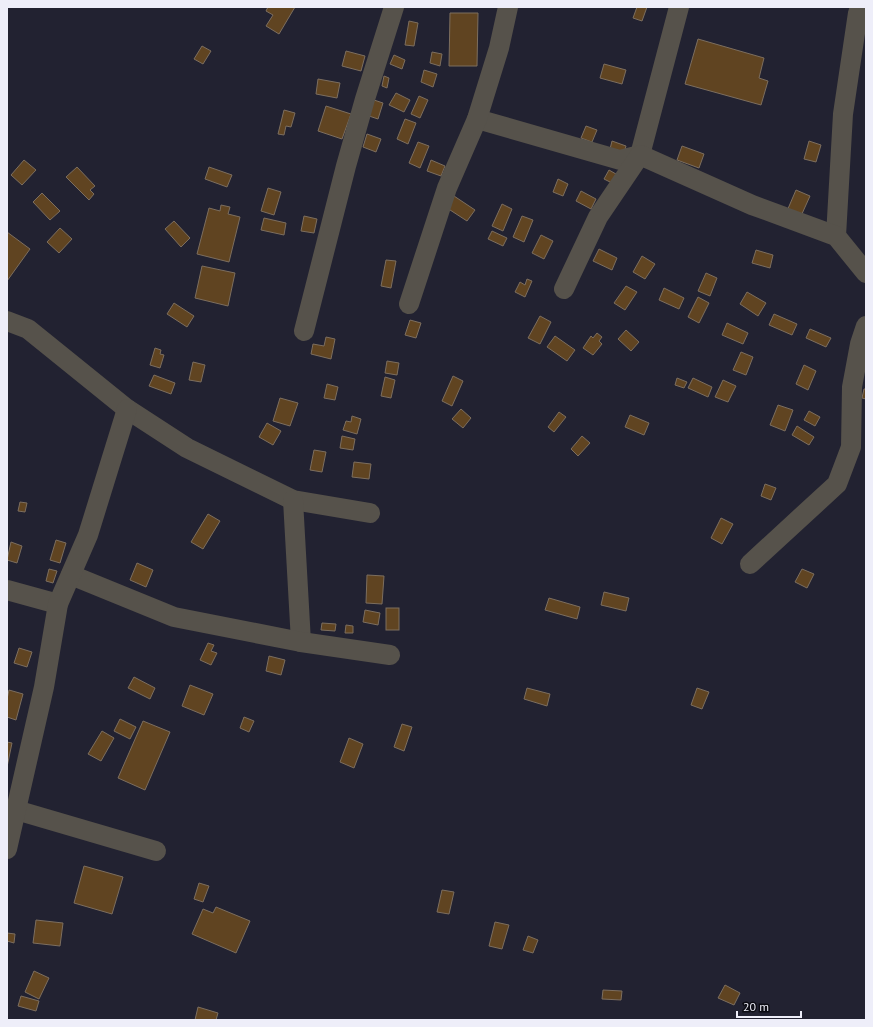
<svg xmlns="http://www.w3.org/2000/svg" width="873" height="1027" font-family="'PT Sans',sans-serif">
	<style>
		.building { fill: #604421; stroke: #7c6e5f }
		.lines { fill: none; stroke-linecap: round; stroke-linejoin: round }
		.minor { stroke: #56524b; stroke-width: 20 }
	</style>
	<rect width="100%" height="100%" fill="#222231"/>
	<g class="building">
		<polygon points="268,7 295,7 279,34 266,26 273,15 266,11"/>
		<polygon points="637,7 647,7 642,21 633,18"/>
		<polygon points="450,13 478,13 477,66 449,66"/>
		<polygon points="409,21 418,23 414,46 405,45"/>
		<polygon points="698,39 764,58 759,78 768,81 761,105 685,84"/>
		<polygon points="202,46 211,51 203,64 194,59"/>
		<polygon points="346,51 365,56 361,71 342,66"/>
		<polygon points="432,52 442,54 440,66 430,63"/>
		<polygon points="394,55 405,60 402,69 390,64"/>
		<polygon points="604,64 626,70 622,84 600,78"/>
		<polygon points="424,70 437,74 433,87 421,82"/>
		<polygon points="384,76 389,78 387,88 382,86"/>
		<polygon points="318,79 340,83 337,98 316,94"/>
		<polygon points="396,93 410,100 404,112 389,105"/>
		<polygon points="419,96 428,100 420,118 411,114"/>
		<polygon points="374,100 383,103 378,119 369,116"/>
		<polygon points="326,106 351,114 342,139 318,131"/>
		<polygon points="284,110 295,113 291,127 286,126 284,135 278,134"/>
		<polygon points="405,119 416,123 408,144 397,139"/>
		<polygon points="586,126 597,130 592,142 581,138"/>
		<polygon points="367,134 381,139 376,152 363,147"/>
		<polygon points="612,141 626,146 624,153 610,149"/>
		<polygon points="809,141 821,145 816,162 804,159"/>
		<polygon points="418,142 429,146 420,168 409,163"/>
		<polygon points="682,146 704,154 699,168 677,160"/>
		<polygon points="24,160 36,170 22,185 11,175"/>
		<polygon points="431,160 445,166 441,176 427,171"/>
		<polygon points="77,167 95,186 90,190 94,194 89,200 66,177"/>
		<polygon points="209,167 232,175 227,187 205,179"/>
		<polygon points="609,170 616,174 612,183 604,179"/>
		<polygon points="558,179 568,184 563,196 553,192"/>
		<polygon points="268,188 281,192 274,215 261,211"/>
		<polygon points="796,190 810,196 801,216 787,211"/>
		<polygon points="581,191 596,199 591,209 576,201"/>
		<polygon points="42,193 60,211 50,220 33,202"/>
		<polygon points="454,196 475,210 467,221 447,208"/>
		<polygon points="502,204 512,209 503,231 492,226"/>
		<polygon points="221,205 230,207 228,214 240,217 229,262 197,254 209,208 220,211"/>
		<polygon points="304,216 317,219 314,233 301,231"/>
		<polygon points="522,216 533,220 524,242 513,237"/>
		<polygon points="264,218 286,223 284,235 261,230"/>
		<polygon points="174,221 190,238 181,247 165,229"/>
		<polygon points="60,228 72,239 59,253 47,242"/>
		<polygon points="492,231 507,238 503,246 488,239"/>
		<polygon points="7,232 30,249 7,281"/>
		<polygon points="541,235 553,241 544,259 532,253"/>
		<polygon points="599,249 617,258 612,270 593,261"/>
		<polygon points="756,250 773,255 770,268 752,263"/>
		<polygon points="642,256 655,264 645,279 633,272"/>
		<polygon points="386,260 396,261 391,288 381,286"/>
		<polygon points="202,266 235,273 228,306 195,298"/>
		<polygon points="706,273 717,278 710,296 698,291"/>
		<polygon points="527,279 532,281 525,297 515,292 520,282 525,285"/>
		<polygon points="626,286 637,292 625,310 614,303"/>
		<polygon points="664,288 684,298 679,309 659,300"/>
		<polygon points="747,292 766,303 758,316 740,304"/>
		<polygon points="698,297 709,303 699,323 688,317"/>
		<polygon points="174,303 194,316 187,327 167,314"/>
		<polygon points="774,314 797,324 792,335 769,325"/>
		<polygon points="540,316 551,322 540,344 528,338"/>
		<polygon points="410,320 421,323 416,338 405,335"/>
		<polygon points="727,323 748,333 743,344 722,335"/>
		<polygon points="810,329 831,338 826,347 806,338"/>
		<polygon points="626,330 639,342 631,351 618,339"/>
		<polygon points="597,333 602,337 599,341 602,344 593,355 583,348 591,336 593,338"/>
		<polygon points="555,336 575,350 567,361 547,347"/>
		<polygon points="326,337 335,339 331,359 311,354 313,344 324,346"/>
		<polygon points="155,348 161,350 160,354 164,355 160,368 150,365"/>
		<polygon points="741,352 753,357 746,375 733,370"/>
		<polygon points="387,361 399,363 397,375 385,373"/>
		<polygon points="193,362 205,365 201,382 189,380"/>
		<polygon points="804,365 816,371 808,390 796,384"/>
		<polygon points="154,375 175,383 171,394 149,386"/>
		<polygon points="453,376 463,381 452,406 442,401"/>
		<polygon points="385,377 395,380 391,398 381,396"/>
		<polygon points="677,378 687,382 684,388 675,385"/>
		<polygon points="693,378 712,387 708,397 688,388"/>
		<polygon points="723,380 736,386 728,402 715,397"/>
		<polygon points="327,384 338,387 335,400 324,398"/>
		<polygon points="864,389 866,389 866,399 862,398"/>
		<polygon points="280,398 298,403 290,426 273,421"/>
		<polygon points="778,405 793,410 785,431 770,425"/>
		<polygon points="461,409 471,418 463,428 452,419"/>
		<polygon points="809,411 820,417 815,426 804,420"/>
		<polygon points="559,412 566,417 554,432 548,427"/>
		<polygon points="630,415 649,423 644,435 625,427"/>
		<polygon points="352,416 361,419 357,434 343,430 346,421 351,422"/>
		<polygon points="267,423 281,431 273,445 259,437"/>
		<polygon points="797,426 814,437 809,445 792,435"/>
		<polygon points="342,436 355,439 353,450 340,448"/>
		<polygon points="582,436 590,443 578,456 571,449"/>
		<polygon points="314,450 326,452 322,472 310,470"/>
		<polygon points="354,462 371,464 369,479 352,477"/>
		<polygon points="765,484 776,488 771,500 761,496"/>
		<polygon points="20,502 27,503 25,512 18,511"/>
		<polygon points="208,514 220,521 203,549 191,542"/>
		<polygon points="721,518 733,524 722,544 711,538"/>
		<polygon points="56,540 66,543 60,563 50,560"/>
		<polygon points="11,542 22,546 17,563 7,560"/>
		<polygon points="137,563 153,570 146,587 130,580"/>
		<polygon points="49,569 57,571 53,583 46,581"/>
		<polygon points="802,569 814,574 807,588 795,582"/>
		<polygon points="367,575 384,576 382,604 366,603"/>
		<polygon points="604,592 629,598 626,611 601,605"/>
		<polygon points="549,598 580,607 577,619 545,610"/>
		<rect x="386" y="608" width="13" height="22"/>
		<polygon points="365,610 380,613 378,625 363,622"/>
		<polygon points="322,623 336,624 335,631 321,630"/>
		<polygon points="346,625 353,626 353,633 345,633"/>
		<polygon points="208,643 214,645 211,651 217,653 211,665 200,660"/>
		<polygon points="19,648 32,652 27,667 14,663"/>
		<polygon points="269,656 285,660 281,675 266,671"/>
		<polygon points="134,677 155,688 150,699 128,688"/>
		<polygon points="190,685 213,694 204,715 182,706"/>
		<polygon points="527,688 550,694 547,706 524,699"/>
		<polygon points="697,688 709,692 702,709 691,705"/>
		<polygon points="9,690 23,694 16,720 7,717 7,699"/>
		<polygon points="244,717 254,721 249,732 240,728"/>
		<polygon points="120,719 136,727 130,739 114,731"/>
		<polygon points="143,721 170,732 145,790 118,778"/>
		<polygon points="402,724 412,727 404,751 394,747"/>
		<polygon points="102,731 114,738 101,761 88,754"/>
		<polygon points="349,738 363,744 354,768 340,762"/>
		<polygon points="7,742 12,743 7,767"/>
		<polygon points="84,866 123,877 112,914 74,903"/>
		<polygon points="199,883 209,886 203,902 194,899"/>
		<polygon points="442,890 454,892 449,914 437,912"/>
		<polygon points="216,907 250,921 236,953 192,934 203,909 213,913"/>
		<polygon points="36,920 63,923 60,946 33,943"/>
		<polygon points="495,922 509,925 502,949 489,946"/>
		<polygon points="7,933 15,934 14,943 7,941"/>
		<polygon points="528,936 538,940 533,953 523,950"/>
		<polygon points="34,971 49,978 39,999 25,992"/>
		<polygon points="725,985 740,993 734,1005 718,998"/>
		<polygon points="603,990 622,991 621,1000 602,999"/>
		<polygon points="21,996 39,1001 36,1011 18,1006"/>
		<polygon points="198,1007 218,1013 216,1020 195,1020"/>
	</g>
	<g class="lines">
		<g class="minor">
			<polyline points="477,119 620,160 640,155 679,7"/>
			<polyline points="836,236 843,114 858,13"/>
			<polyline points="564,289 598,217 640,155 752,205 836,236 866,273"/>
			<polyline points="409,304 447,188 477,119 499,48 508,7"/>
			<polyline points="7,321 28,329 127,409 187,448 293,500 370,513"/>
			<polyline points="304,331 346,166 365,99 394,7"/>
			<polyline points="293,500 301,642"/>
			<polyline points="750,564 837,484 851,447 852,387 860,344 866,326"/>
			<polyline points="71,575 174,617 301,642 390,655"/>
			<polyline points="7,590 58,604"/>
			<polyline points="16,810 156,851"/>
			<polyline points="7,849 44,687 58,604 88,535 127,409"/>
		</g>
	</g>
	<rect width="873" height="1027" fill="none" stroke="#eeeef9" stroke-width="16"/>
	<path d="M737 1011v6h64v-6" fill="none" stroke="#eeeef9" stroke-width="2"/>
	<text x="743" y="1011" font-size="12" fill="#eeeef9" stroke="#0c0c13" stroke-width="3" paint-order="stroke">20 m</text>
</svg>
